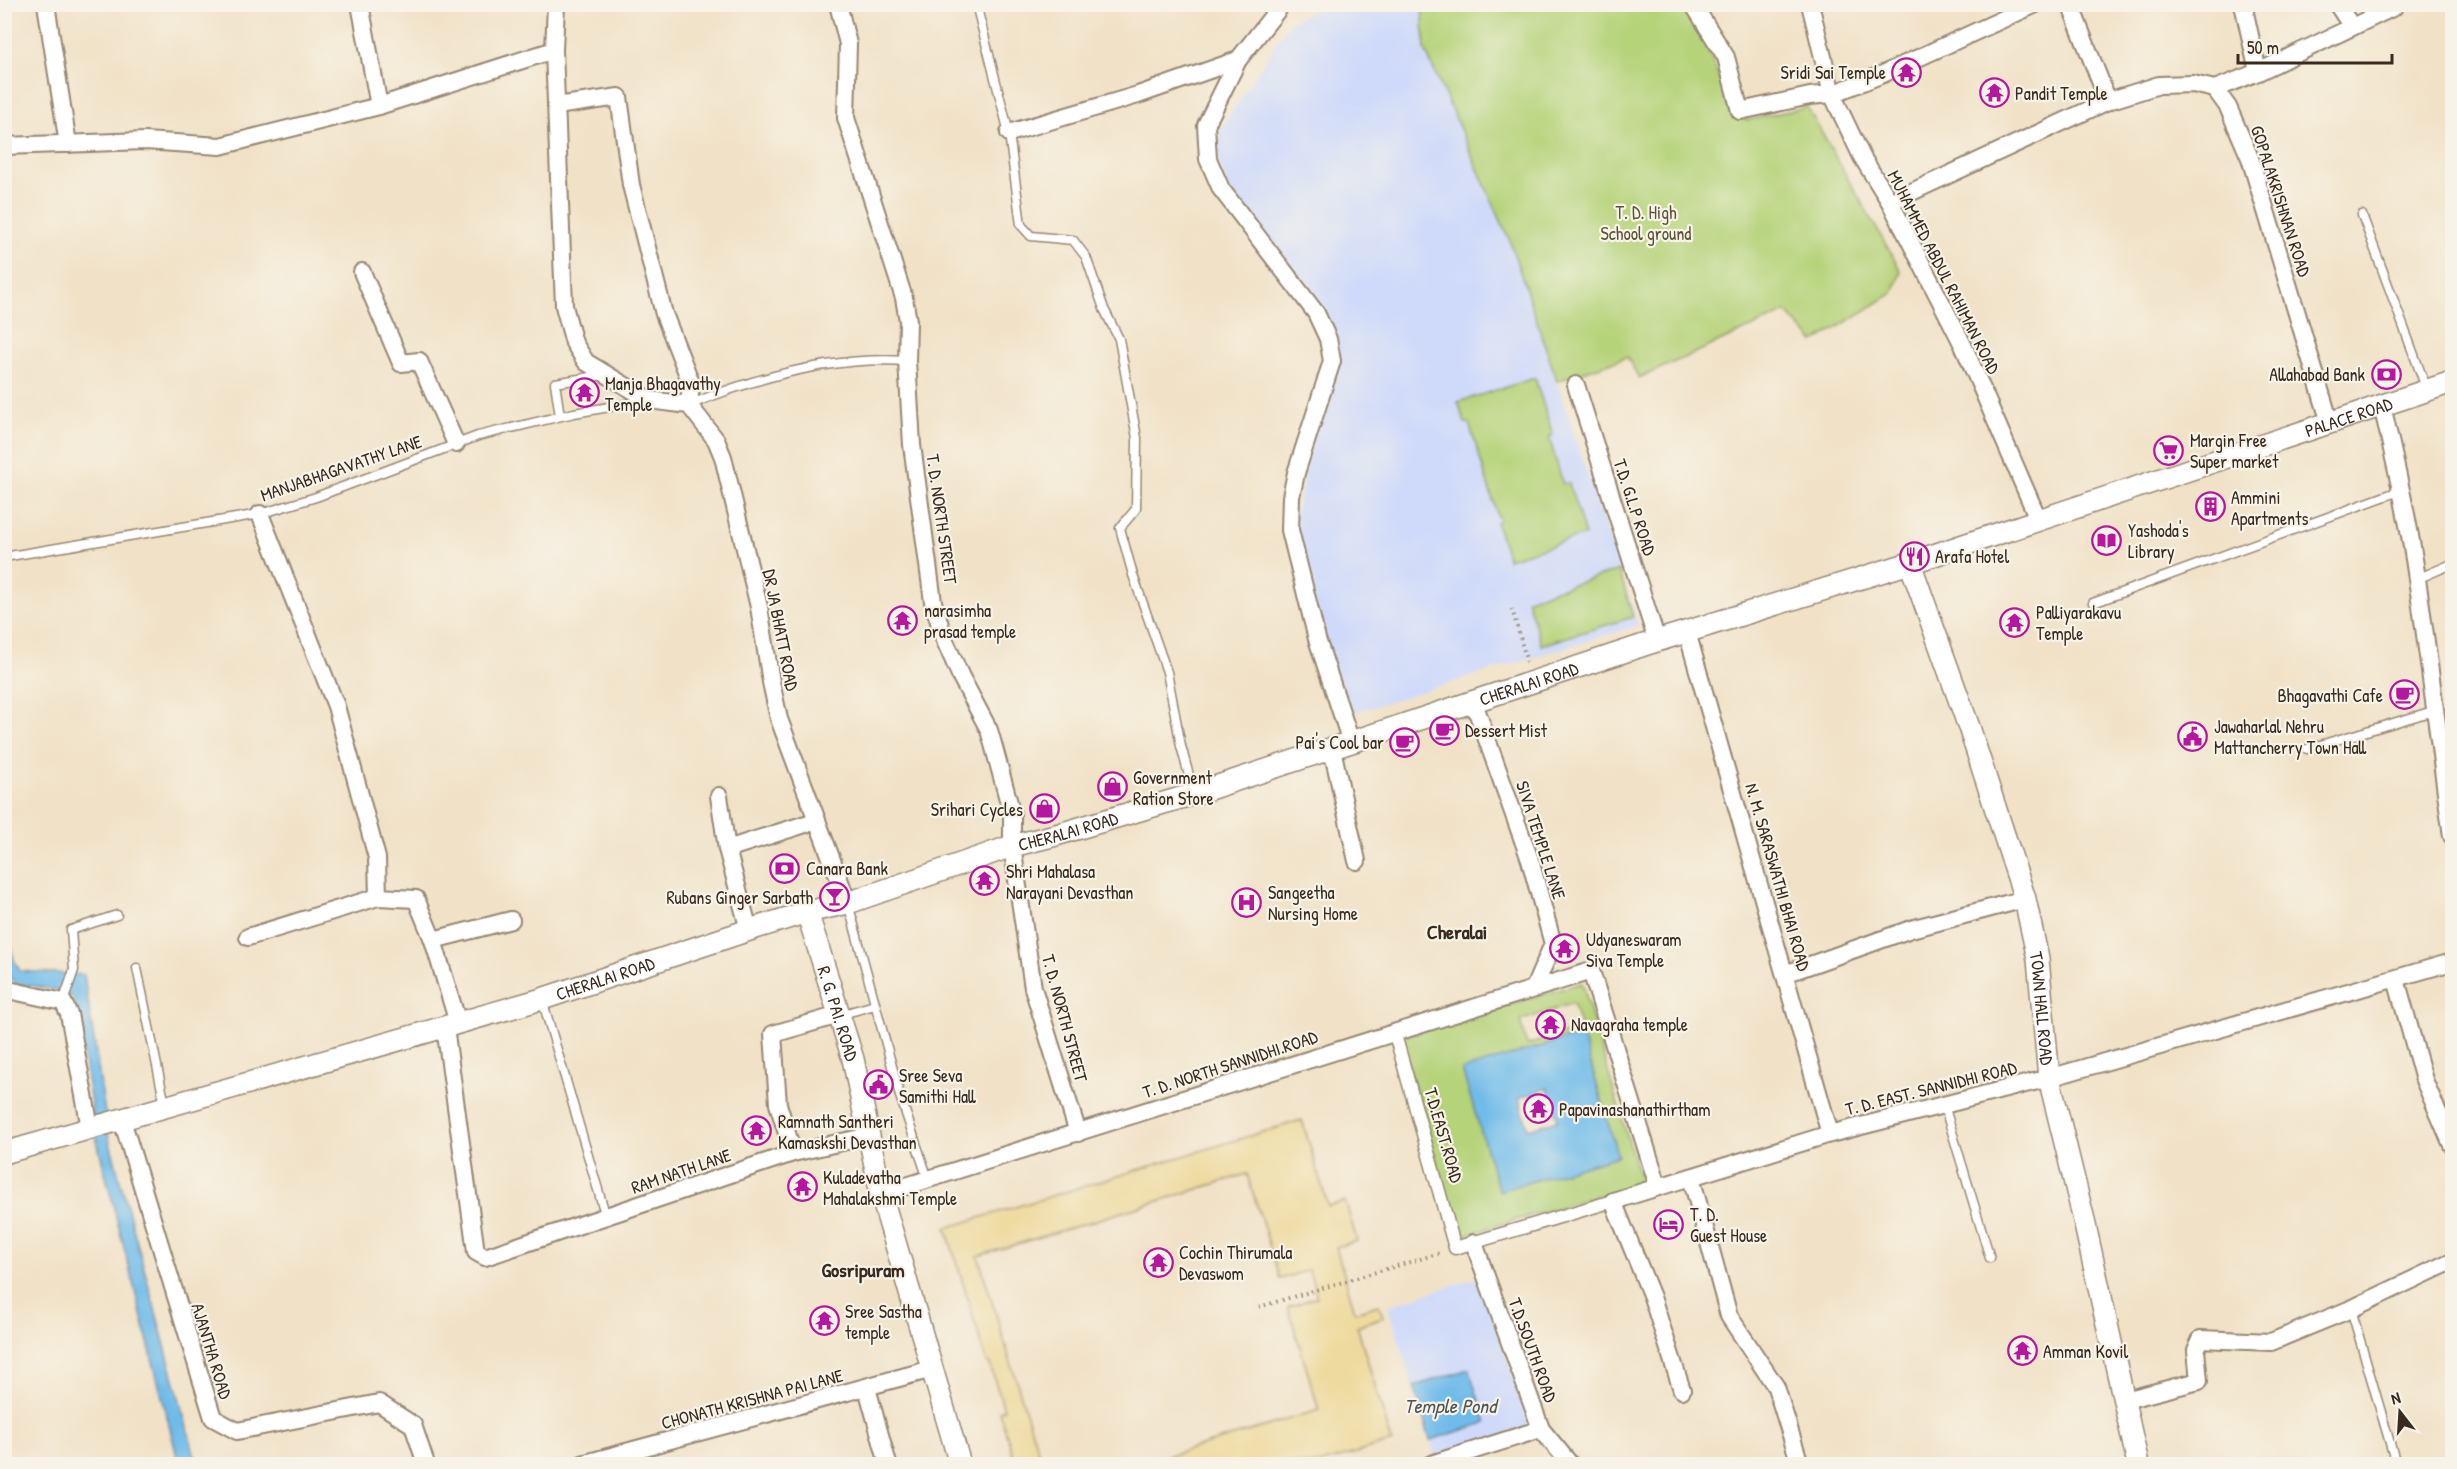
<svg xmlns="http://www.w3.org/2000/svg" width="2457" height="1469" font-family="'Patrick Hand',sans-serif">
	<style>
		.built { fill: #cfdafa }
		.green { fill: #b5d379; stroke: #787e4c; stroke-width: 1.5; fill-rule: evenodd }
		.sand { fill: #eeda9e; stroke: #94825e; stroke-width: 1.5 }
		.water { fill: #70bbe9; stroke: #567284; stroke-width: 1.5; fill-rule: evenodd }
		.lines { fill: none; stroke-linecap: round; stroke-linejoin: round }
		.service-casing { stroke: #968672; stroke-width: 11 }
		.pedestrian-casing { stroke: #968672; stroke-width: 15 }
		.minor-casing { stroke: #968672; stroke-width: 20 }
		.tertiary-casing { stroke: #968672; stroke-width: 24 }
		.path { stroke: #968672; stroke-width: 4; stroke-dasharray: 1.5 4.5; stroke-linecap: butt }
		.service { stroke: #fff; stroke-width: 8 }
		.pedestrian { stroke: #fff; stroke-width: 12 }
		.minor { stroke: #fff; stroke-width: 16 }
		.tertiary { stroke: #fff; stroke-width: 21 }
		.labels { text-anchor: middle; dominant-baseline: central; stroke-width: 4.5; stroke-linejoin: round; paint-order: stroke }
		.poi-label { font-size: 18px; fill: #3b2a1e; stroke: #f7f3e8; text-anchor: start }
		.street-label { font-size: 18px; fill: #3b2a1e; stroke: #f7f3e8 }
		.park-label { font-size: 18px; fill: #5a5435; stroke: #f7f3e8 }
		.neighbourhood-label { font-size: 20px; font-weight: bold; fill: #3b2a1e; stroke: #f7f3e8 }
		.water-label { font-size: 20px; font-style: italic; fill: #4b565b; stroke: #f7f3e8 }
	</style>
	<rect width="100%" height="100%" fill="#f7f3e8"/>
	<filter id="ink" filterUnits="userSpaceOnUse"><feTurbulence type="fractalNoise" baseFrequency=".0167" numOctaves="2"/><feDisplacementMap in="SourceGraphic" scale="12" xChannelSelector="R" yChannelSelector="G"/><feConvolveMatrix kernelMatrix="1 2 1 2 8 2 1 2 1" color-interpolation-filters="sRGB"/></filter>
	<filter id="wash" filterUnits="userSpaceOnUse"><feTurbulence type="fractalNoise" baseFrequency=".008" numOctaves="4" result="noise"/><feDisplacementMap in="SourceGraphic" scale="24" xChannelSelector="R" yChannelSelector="G"/><feGaussianBlur stdDeviation="1.35" result="paint"/><feColorMatrix in="noise" values="0 0 0 0 0 0 0 0 0 0 0 0 0 0 0 0 0 1.4 0 .05"/><feComposite in="paint" operator="in"/></filter>
	<g filter="url(#wash)">
		<rect width="100%" height="100%" fill="#f1e2c7"/>
		<g class="built">
			<polygon points="1326,5 1422,5 1425,50 1509,239 1638,625 1346,715 1292,528 1333,349 1228,189 1217,157 1218,133 1290,22"/>
			<polygon points="1479,1277 1530,1426 1435,1457 1388,1306"/>
		</g>
		<g class="green">
			<path d="M 1422,5 L 1682,5 C 1708,40 1719,76 1732,117 L 1748,120 L 1807,107 L 1901,271 L 1893,293 L 1814,342 L 1786,312 L 1639,378 L 1627,357 L 1557,381 L 1509,239 L 1425,50 Z"/>
			<polygon points="1535,378 1553,435 1549,437 1563,484 1569,483 1585,535 1508,559 1496,522 1499,520 1469,423 1465,423 1458,402"/>
			<polygon points="1619,570 1633,617 1541,645 1527,599"/>
			<path d="M 1582,983 L 1641,1183 L 1459,1237 L 1400,1037 ZM 1573,1003 L 1581,1028 L 1527,1045 L 1520,1021 ZM 1582,1034 L 1618,1156 L 1499,1191 L 1463,1070 Z"/>
		</g>
		<polygon class="sand" points="1302,1120 1328,1206 1345,1201 1357,1241 1336,1247 1355,1312 1379,1305 1383,1317 1357,1326 1392,1442 1319,1464 1141,1464 1319,1410 1288,1307 1317,1297 1309,1270 1280,1279 1247,1174 978,1256 1042,1464 1016,1464 999,1411 1004,1409 989,1362 987,1362 946,1228"/>
		<g class="water">
			<polygon points="4,923 14,960 20,971 84,975 109,1139 197,1464 179,1464 97,1141 74,999 63,991 15,983 5,972"/>
			<path d="M 1582,1034 L 1618,1156 L 1499,1191 L 1462,1070 ZM 1548,1088 L 1558,1120 L 1528,1129 L 1519,1098 Z"/>
			<polygon points="1469,1369 1486,1423 1430,1440 1414,1386"/>
		</g>
	</g>
	<g filter="url(#ink)">
		<g class="lines">
			<defs>
				<g id="service">
					<polyline points="976,4 1009,133 1021,225 1031,236 1073,240 1086,257 1104,309 1119,339 1137,438 1136,509 1120,528 1133,575 1167,672 1181,746 1194,794"/>
					<polyline points="2362,215 2427,390"/>
					<path d="M 689,405 C 757,377 834,356 907,361"/>
					<polyline points="560,416 555,383 603,375"/>
					<polyline points="4,557 260,514 316,497 478,436 574,413 645,401"/>
					<polyline points="2417,579 2452,564"/>
					<polyline points="2093,603 2402,490"/>
					<polyline points="2307,749 2433,711"/>
					<polyline points="848,903 900,1096 928,1179"/>
					<polyline points="137,968 165,1105"/>
					<polyline points="542,999 606,1217"/>
					<polyline points="63,1002 74,970 71,930 117,915"/>
					<polyline points="839,1015 875,1005"/>
					<polyline points="1944,1105 1990,1258"/>
					<polyline points="2351,1309 2396,1464"/>
				</g>
				<polyline id="pedestrian" points="1394,1031 1455,1248 1613,1201"/>
				<g id="minor">
					<polyline points="46,4 68,144"/>
					<polyline points="360,4 379,106"/>
					<polyline points="556,4 554,50 564,306 574,343 586,362 649,400 689,405 716,440 723,457 759,607 771,682 779,719 848,903"/>
					<polyline points="838,4 848,44 846,118 904,298 908,321 907,361 912,445 933,602 945,641 961,677 989,730 993,744 1012,814 1012,846 1033,988 1078,1133"/>
					<polyline points="1693,4 1726,57 1740,111 1810,96 1832,94 1883,74 2036,4"/>
					<polyline points="1810,4 1832,94 1862,157 1890,202 1963,345 2039,521"/>
					<polyline points="2070,4 2108,101"/>
					<polyline points="2243,4 2258,72"/>
					<polyline points="2337,4 2352,27"/>
					<polyline points="1279,8 1238,60 1206,125 1208,159 1221,189 1316,313 1328,339 1332,361 1296,473 1291,497 1290,530 1317,639 1351,742"/>
					<polyline points="2215,89 2258,72 2394,7"/>
					<polyline points="556,106 619,97 631,185 664,314 691,383 689,405"/>
					<polyline points="1009,133 1138,95 1238,60"/>
					<polyline points="4,146 145,141 220,146 379,106 554,50"/>
					<polyline points="1890,202 2108,101 2159,85 2193,84 2215,89 2228,107 2250,158 2330,423"/>
					<polyline points="362,272 401,363 419,361 456,444"/>
					<polyline points="1576,385 1657,641"/>
					<path d="M 2382,405 C 2395,463 2409,521 2417,579 C 2430,665 2440,751 2452,836"/>
					<polyline points="260,514 336,706 377,858 378,897 416,899 433,940 458,1023"/>
					<polyline points="1687,632 1830,1134"/>
					<polyline points="1474,703 1530,860 1553,944 1534,988"/>
					<polyline points="1332,749 1357,861"/>
					<polyline points="719,796 727,849"/>
					<polyline points="749,930 727,849 815,821"/>
					<polyline points="248,937 378,897"/>
					<polyline points="433,940 511,920"/>
					<polyline points="1785,974 1911,929 2025,899"/>
					<polyline points="2396,979 2424,1080 2452,1145"/>
					<polyline points="4,989 63,1002 69,1014 90,1128"/>
					<polyline points="445,1027 476,1252 485,1257 793,1153 778,1104 773,1034 839,1015"/>
					<polyline points="122,1120 213,1418 237,1431 379,1403 413,1425 426,1464"/>
					<polyline points="793,1153 869,1136"/>
					<polyline points="1691,1177 1729,1316 1776,1387 1800,1464"/>
					<polyline points="881,1194 1591,971 1658,1186"/>
					<polyline points="867,1388 888,1464"/>
					<polyline points="1682,1390 1652,1297 1613,1201 1830,1134 2049,1078 2452,962"/>
					<polyline points="2125,1400 2199,1381 2196,1350 2201,1339 2271,1342 2351,1309 2452,1261"/>
					<polyline points="1541,1429 1570,1464"/>
					<polyline points="582,1464 932,1369"/>
					<polyline points="1431,1464 1541,1429 1474,1243"/>
				</g>
				<g id="tertiary">
					<path id="s1" d="M 1910,563 L 1970,730 L 2025,899 L 2038,959 L 2049,1078 L 2083,1216 L 2138,1464"/>
					<path id="s2" d="M 807,912 L 853,1059 L 881,1194 L 960,1464"/>
					<path id="s3" d="M 4,1153 L 542,999 L 749,930 L 807,912 L 848,903 L 1012,846 L 1056,835 L 1194,794 L 1650,643 L 1910,563 L 2452,382"/>
				</g>
			</defs>
			<use href="#service" class="service-casing"/>
			<use href="#pedestrian" class="pedestrian-casing"/>
			<use href="#minor" class="minor-casing"/>
			<use href="#tertiary" class="tertiary-casing"/>
			<g class="path">
				<polyline points="1512,609 1527,662"/>
				<polyline points="1259,1307 1440,1253"/>
			</g>
			<use href="#service" class="service"/>
			<use href="#pedestrian" class="pedestrian"/>
			<use href="#minor" class="minor"/>
			<use href="#tertiary" class="tertiary"/>
		</g>
	</g>
	<defs>
		<symbol id="temple-ring" viewBox="-11 -11 22 22"><circle r="9.5" fill="#f7f3e8" stroke="#b5179e" stroke-width="1.5"/><path d="M0-6L5-2H3V0L6.5 2.5H4V6H1.5V3h-3V6H-4V2.5H-6.5L-3 0V-2H-5Z" fill="#b5179e"/></symbol>
		<symbol id="bank-ring" viewBox="-11 -11 22 22"><circle r="9.5" fill="#f7f3e8" stroke="#b5179e" stroke-width="1.5"/><path d="M-6-4H6V4H-6ZM0-2.3a2.3 2.3 0 1 0 0 4.6a2.3 2.3 0 1 0 0-4.6Z" fill="#b5179e"/></symbol>
		<symbol id="supermarket-ring" viewBox="-11 -11 22 22"><circle r="9.5" fill="#f7f3e8" stroke="#b5179e" stroke-width="1.5"/><path d="M-6-5.5h2.5l.6 2H6L4.5 2H-2.5L-4.4-4H-6ZM-1.5 3.2a1.3 1.3 0 1 0 .1 0ZM3 3.2a1.3 1.3 0 1 0 .1 0Z" fill="#b5179e"/></symbol>
		<symbol id="building-ring" viewBox="-11 -11 22 22"><circle r="9.5" fill="#f7f3e8" stroke="#b5179e" stroke-width="1.5"/><path d="M-4-6H4V6H1V3H-1V6H-4ZM-2.5-4.3h1.7v1.8h-1.7ZM.8-4.3h1.7v1.8H.8ZM-2.5-1h1.7V.8h-1.7ZM.8-1h1.7V.8H.8Z" fill="#b5179e"/></symbol>
		<symbol id="library-ring" viewBox="-11 -11 22 22"><circle r="9.5" fill="#f7f3e8" stroke="#b5179e" stroke-width="1.5"/><path d="M-6-4Q-3-5.5-.7-3.5V5Q-3 3-6 4ZM6-4Q3-5.5 .7-3.5V5Q3 3 6 4Z" fill="#b5179e"/></symbol>
		<symbol id="restaurant-ring" viewBox="-11 -11 22 22"><circle r="9.5" fill="#f7f3e8" stroke="#b5179e" stroke-width="1.5"/><path d="M-5-6h1v4h1v-4h1v4h1v-4h1v5L-1.5 .5V6h-2V.5L-5-1ZM5-6V6H3V1.5H1.5Q1.5-4 5-6Z" fill="#b5179e"/></symbol>
		<symbol id="cafe-ring" viewBox="-11 -11 22 22"><circle r="9.5" fill="#f7f3e8" stroke="#b5179e" stroke-width="1.5"/><path d="M-5.5-4.5H6V0H3Q3 3.5 0 3.5H-2.5Q-5.5 3.5-5.5 0ZM3-3.2v2h1.7v-2ZM-6 4.5H4V6H-6Z" fill="#b5179e"/></symbol>
		<symbol id="civic-ring" viewBox="-11 -11 22 22"><circle r="9.5" fill="#f7f3e8" stroke="#b5179e" stroke-width="1.5"/><path d="M-.6-6.5H3V-4.5H.6V-3L4-1V1h2V6H-6V1h2V-1L-.6-3ZM-1.2 2.5V6h2.4V2.5Z" fill="#b5179e"/></symbol>
		<symbol id="shop-ring" viewBox="-11 -11 22 22"><circle r="9.5" fill="#f7f3e8" stroke="#b5179e" stroke-width="1.5"/><path d="M-5-2.5h2.3a2.7 3.5 0 0 1 5.4 0H5L5.5 6h-11ZM-1.5-2.5h3a1.5 2.3 0 0 0-3 0Z" fill="#b5179e"/></symbol>
		<symbol id="bar-ring" viewBox="-11 -11 22 22"><circle r="9.5" fill="#f7f3e8" stroke="#b5179e" stroke-width="1.5"/><path d="M-6-5H6L.8 .8V4.5H3.5V6h-7V4.5H-.8V.8Z" fill="#b5179e"/></symbol>
		<symbol id="hospital-ring" viewBox="-11 -11 22 22"><circle r="9.5" fill="#f7f3e8" stroke="#b5179e" stroke-width="1.5"/><path d="M-5-5h3v3.5h4V-5h3V5h-3V1.5h-4V5h-3Z" fill="#b5179e"/></symbol>
		<symbol id="hotel-ring" viewBox="-11 -11 22 22"><circle r="9.5" fill="#f7f3e8" stroke="#b5179e" stroke-width="1.5"/><path d="M-6-4.5h1.5V1H6V5H4.5V3h-9V5H-6ZM-4 0a1.8 1.8 0 1 1 3.6 0ZM.5 0V-2.5h3Q6-2.5 6 0Z" fill="#b5179e"/></symbol>
	</defs>
	<g fill-rule="evenodd">
		<use href="#temple-ring" x="1890" y="56" width="33" height="33"/>
		<use href="#temple-ring" x="1978" y="76" width="33" height="33"/>
		<use href="#bank-ring" x="2370" y="358" width="33" height="33"/>
		<use href="#temple-ring" x="568" y="376" width="33" height="33"/>
		<use href="#supermarket-ring" x="2152" y="434" width="33" height="33"/>
		<use href="#building-ring" x="2194" y="490" width="33" height="33"/>
		<use href="#library-ring" x="2090" y="524" width="33" height="33"/>
		<use href="#restaurant-ring" x="1898" y="540" width="33" height="33"/>
		<use href="#temple-ring" x="886" y="604" width="33" height="33"/>
		<use href="#temple-ring" x="1998" y="606" width="33" height="33"/>
		<use href="#cafe-ring" x="2388" y="678" width="33" height="33"/>
		<use href="#cafe-ring" x="1428" y="714" width="33" height="33"/>
		<use href="#civic-ring" x="2176" y="720" width="33" height="33"/>
		<use href="#cafe-ring" x="1388" y="726" width="33" height="33"/>
		<use href="#shop-ring" x="1096" y="770" width="33" height="33"/>
		<use href="#shop-ring" x="1028" y="792" width="33" height="33"/>
		<use href="#bank-ring" x="768" y="852" width="33" height="33"/>
		<use href="#temple-ring" x="968" y="864" width="33" height="33"/>
		<use href="#bar-ring" x="818" y="880" width="33" height="33"/>
		<use href="#hospital-ring" x="1230" y="886" width="33" height="33"/>
		<use href="#temple-ring" x="1548" y="932" width="33" height="33"/>
		<use href="#temple-ring" x="1534" y="1008" width="33" height="33"/>
		<use href="#civic-ring" x="862" y="1068" width="33" height="33"/>
		<use href="#temple-ring" x="1522" y="1092" width="33" height="33"/>
		<use href="#temple-ring" x="740" y="1114" width="33" height="33"/>
		<use href="#temple-ring" x="786" y="1170" width="33" height="33"/>
		<use href="#hotel-ring" x="1652" y="1208" width="33" height="33"/>
		<use href="#temple-ring" x="1142" y="1246" width="33" height="33"/>
		<use href="#temple-ring" x="808" y="1304" width="33" height="33"/>
		<use href="#temple-ring" x="2006" y="1334" width="33" height="33"/>
	</g>
	<g class="labels">
		<g class="poi-label">
			<text x="1886" y="72" text-anchor="end">Sridi Sai Temple</text>
			<text x="2015" y="93">Pandit Temple</text>
			<text x="2365" y="374" text-anchor="end">Allahabad Bank</text>
			<text x="605" y="383">Manja Bhagavathy<tspan x="605" dy="21">Temple</tspan></text>
			<text x="2190" y="440">Margin Free<tspan x="2190" dy="21">Super market</tspan></text>
			<text x="2231" y="497">Ammini<tspan x="2231" dy="21">Apartments</tspan></text>
			<text x="2128" y="530">Yashoda's<tspan x="2128" dy="21">Library</tspan></text>
			<text x="1935" y="556">Arafa Hotel</text>
			<text x="924" y="610">narasimha<tspan x="924" dy="21">prasad temple</tspan></text>
			<text x="2036" y="612">Palliyarakavu<tspan x="2036" dy="21">Temple</tspan></text>
			<text x="2383" y="695" text-anchor="end">Bhagavathi Cafe</text>
			<text x="2214" y="726">Jawaharlal Nehru<tspan x="2214" dy="21">Mattancherry Town Hall</tspan></text>
			<text x="1465" y="730">Dessert Mist</text>
			<text x="1384" y="742" text-anchor="end">Pai's Cool bar</text>
			<text x="1133" y="777">Government<tspan x="1133" dy="21">Ration Store</tspan></text>
			<text x="1023" y="809" text-anchor="end">Srihari Cycles</text>
			<text x="806" y="868">Canara Bank</text>
			<text x="1006" y="871">Shri Mahalasa<tspan x="1006" dy="21">Narayani Devasthan</tspan></text>
			<text x="1268" y="892">Sangeetha<tspan x="1268" dy="21">Nursing Home</tspan></text>
			<text x="813" y="897" text-anchor="end">Rubans Ginger Sarbath</text>
			<text x="1586" y="939">Udyaneswaram<tspan x="1586" dy="21">Siva Temple</tspan></text>
			<text x="1571" y="1024">Navagraha temple</text>
			<text x="899" y="1075">Sree Seva<tspan x="899" dy="21">Samithi Hall</tspan></text>
			<text x="1559" y="1109">Papavinashanathirtham</text>
			<text x="778" y="1121">Ramnath Santheri<tspan x="778" dy="21">Kamaskshi Devasthan</tspan></text>
			<text x="823" y="1177">Kuladevatha<tspan x="823" dy="21">Mahalakshmi Temple</tspan></text>
			<text x="1690" y="1214">T. D.<tspan x="1690" dy="21">Guest House</tspan></text>
			<text x="1179" y="1252">Cochin Thirumala<tspan x="1179" dy="21">Devaswom</tspan></text>
			<text x="845" y="1311">Sree Sastha<tspan x="845" dy="21">temple</tspan></text>
			<text x="2043" y="1351">Amman Kovil</text>
		</g>
		<g class="street-label">
			<text transform="translate(2281 201) rotate(72)">GOPALAKRISHNAN ROAD</text>
			<text transform="translate(1944 272) rotate(63)">MUHAMMED ABDUL RAHIMAN ROAD</text>
			<text stroke="none"><textPath href="#s3" startOffset="2458">PALACE ROAD</textPath></text>
			<text transform="translate(341 468) rotate(-19)">MANJABHAGAVATHY LANE</text>
			<text transform="translate(1635 507) rotate(72)">T.D. G.L.P ROAD</text>
			<text transform="translate(942 519) rotate(82)">T. D. NORTH STREET</text>
			<text transform="translate(781 630) rotate(79)">DR JA BHATT ROAD</text>
			<text stroke="none"><textPath href="#s3" startOffset="1596">CHERALAI ROAD</textPath></text>
			<text stroke="none"><textPath href="#s3" startOffset="1112">CHERALAI ROAD</textPath></text>
			<text transform="translate(1541 840) rotate(72)">SIVA TEMPLE LANE</text>
			<text transform="translate(1778 877) rotate(74)">N. M. SARASWATHI BHAI ROAD</text>
			<text stroke="none"><textPath href="#s3" startOffset="626">CHERALAI ROAD</textPath></text>
			<text stroke="none"><textPath href="#s1" startOffset="466">TOWN HALL ROAD</textPath></text>
			<text stroke="none"><textPath href="#s2" startOffset="106">R. G. PAI. ROAD</textPath></text>
			<text transform="translate(1065 1018) rotate(75)">T. D. NORTH STREET</text>
			<text transform="translate(1230 1064) rotate(-18)">T. D. NORTH SANNIDHI.ROAD</text>
			<text transform="translate(1931 1088) rotate(-14)">T. D. EAST. SANNIDHI ROAD</text>
			<text transform="translate(1444 1135) rotate(74)">T.D.EAST.ROAD</text>
			<text transform="translate(681 1171) rotate(-19)">RAM NATH LANE</text>
			<text transform="translate(1533 1350) rotate(70)">T.D.SOUTH ROAD</text>
			<text transform="translate(212 1351) rotate(73)">AJANTHA ROAD</text>
			<text transform="translate(752 1399) rotate(-15)">CHONATH KRISHNA PAI LANE</text>
		</g>
		<g class="park-label">
			<text x="1646" y="212">T. D. High<tspan x="1646" dy="21">School ground</tspan></text>
		</g>
		<g class="neighbourhood-label">
			<text x="1457" y="931">Cheralai</text>
			<text x="863" y="1269">Gosripuram</text>
		</g>
		<g class="water-label">
			<text x="1450" y="1405">Temple Pond</text>
		</g>
	</g>
	<rect width="2457" height="1469" fill="none" stroke="#f7f3e8" stroke-width="24"/>
	<g transform="translate(2400 1412) rotate(343)" stroke="#f7f3e8" stroke-width="4.5" paint-order="stroke">
	<path d="M0-4.5L10 22L0 15L-10 22Z" fill="#3b2a1e"/>
	<text y="-9" font-size="16" font-weight="bold" text-anchor="middle" fill="#3b2a1e">N</text>
	</g>
	<path d="M2238 54v9h154v-9" fill="none" stroke="#3b2a1e" stroke-width="3"/>
	<text x="2247" y="54" font-size="18" fill="#3b2a1e" stroke="#f7f3e8" stroke-width="4.5" paint-order="stroke">50 m</text>
</svg>
